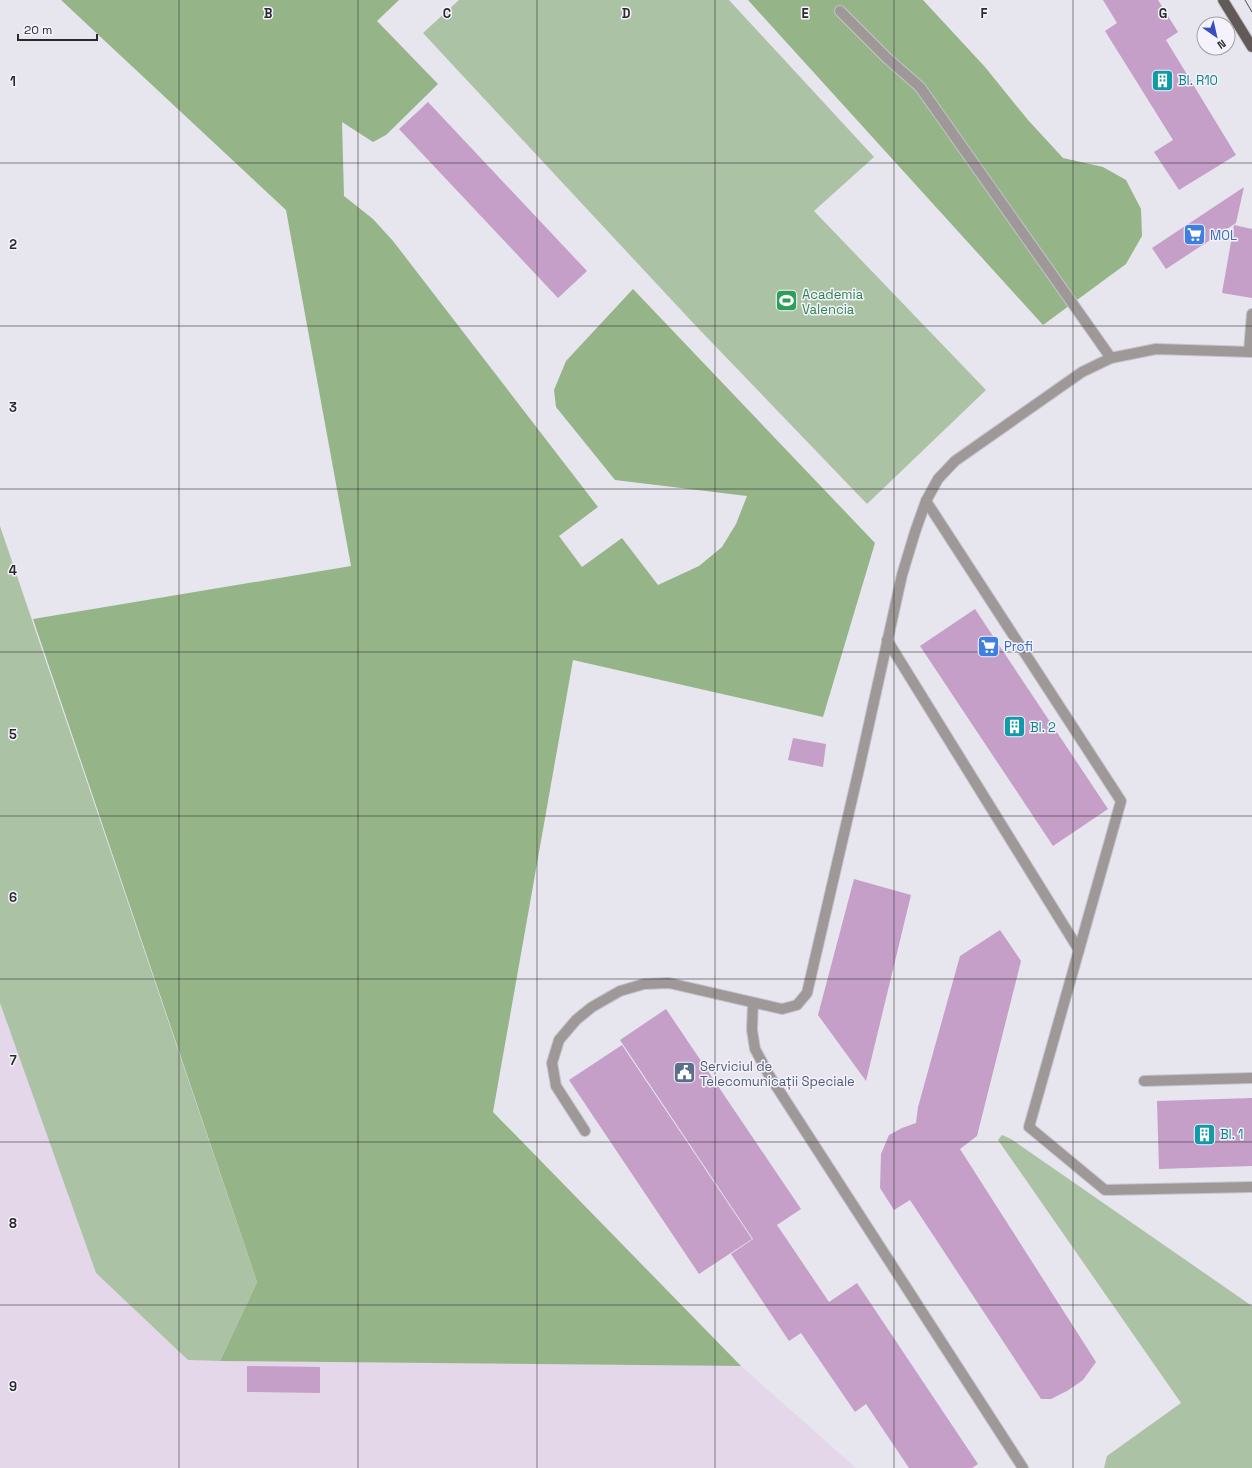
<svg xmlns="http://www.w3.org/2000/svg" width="1252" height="1468" font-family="'Space Grotesk',sans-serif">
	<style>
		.commercial { fill: #e5d7ea }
		.green { fill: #acc2a4 }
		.forest { fill: #95b589 }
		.building { fill: #c59fc8 }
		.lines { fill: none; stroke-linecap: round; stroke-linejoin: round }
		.lane-casing { stroke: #c5c3cb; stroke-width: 12 }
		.street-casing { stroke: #c5c3cb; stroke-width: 12 }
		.primary-casing { stroke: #c5c3cb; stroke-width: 12 }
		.lane { stroke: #9e9998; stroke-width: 10 }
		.street { stroke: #9e9998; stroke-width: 10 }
		.primary { stroke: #625a59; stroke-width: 10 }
		.tram { stroke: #4f4e52; stroke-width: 1 }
		.grid { fill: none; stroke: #2a292c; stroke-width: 1; stroke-opacity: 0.55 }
		.labels { text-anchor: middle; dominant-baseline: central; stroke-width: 3; stroke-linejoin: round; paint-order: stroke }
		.culture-label { font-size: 13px; fill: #0d838f; stroke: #f5f2fb; text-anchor: start }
		.shop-label { font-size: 13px; fill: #366cbe; stroke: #f5f2fb; text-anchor: start }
		.leisure-label { font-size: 13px; fill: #27864d; stroke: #f5f2fb; text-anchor: start }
		.service-label { font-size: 13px; fill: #4e5e75; stroke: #f5f2fb; text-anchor: start }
		.grid-label { font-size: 13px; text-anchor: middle; font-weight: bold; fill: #2a292c; stroke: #f5f2fb; stroke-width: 3; stroke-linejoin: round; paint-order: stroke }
	</style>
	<rect width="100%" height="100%" fill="#e7e5ee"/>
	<polygon class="commercial" points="0,1003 96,1273 188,1360 741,1366 856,1468 0,1468"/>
	<g class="green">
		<polygon points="459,0 729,0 874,157 814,211 986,390 867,504 695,325 423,33"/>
		<polygon points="0,526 257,1282 220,1361 188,1360 96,1273 0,1003"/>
		<polygon points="1002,1135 1011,1139 1252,1306 1252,1468 1104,1468 1107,1456 1181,1403 998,1140"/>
	</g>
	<g class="forest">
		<polygon points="61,0 399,0 377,21 438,84 386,135 373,142 342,122 344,196 373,219 393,241 598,507 559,536 582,567 622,538 658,585 699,566 722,547 736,524 747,496 615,480 556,407 554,390 566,361 633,289 875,543 823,717 573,660 493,1112 741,1366 220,1361 257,1282 33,619 351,566 286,210"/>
		<polygon points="748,0 923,0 985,67 1028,120 1063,158 1103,167 1126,180 1141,209 1142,236 1126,264 1043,325"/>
	</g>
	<g class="building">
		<polygon points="1103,0 1158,0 1178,32 1166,40 1236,155 1179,190 1154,152 1173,140 1105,31 1117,23"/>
		<polygon points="428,102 587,271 558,298 399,129"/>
		<polygon points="1244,187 1236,223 1166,269 1152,248"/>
		<polygon points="1234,225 1252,229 1252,298 1222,293"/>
		<polygon points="975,609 1108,809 1053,846 920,646"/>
		<polygon points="793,738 826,744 823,767 788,760"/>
		<polygon points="854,879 911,895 866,1081 818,1015"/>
		<polygon points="1000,930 1021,961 977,1136 960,1149 1096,1362 1083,1380 1067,1391 1051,1399 1041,1399 910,1200 894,1210 880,1188 881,1154 889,1135 902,1128 916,1123 918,1107 960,956"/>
		<polygon points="666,1009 801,1209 777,1225 829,1302 857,1283 978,1464 972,1468 909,1468 866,1404 855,1412 801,1333 789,1341 731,1254 753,1239 620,1040"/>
		<polygon points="622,1045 752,1239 699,1274 569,1080"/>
		<polygon points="1252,1098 1252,1166 1159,1169 1157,1101"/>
		<polygon points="247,1366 320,1367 320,1393 247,1392"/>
	</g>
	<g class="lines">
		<defs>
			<g id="lane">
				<polyline points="840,11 887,58 920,87 1111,358"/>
				<polyline points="1249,351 1252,314"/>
				<polyline points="926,501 1121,801 1029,1127 1105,1190 1252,1187"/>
				<polyline points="887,640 1079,950"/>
				<polyline points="753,1003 752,1030 755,1049 769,1075 1023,1468"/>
				<polyline points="585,1131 556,1086 552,1063 559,1040 576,1020 592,1007 620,991 644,984 669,983 782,1009 797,1005 807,993 859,769 902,575 915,532 926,501 938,479 955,461 1082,372 1111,358 1156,349 1252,352"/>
			</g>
			<polyline id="street" points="1144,1081 1252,1078"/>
			<polyline id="primary" points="1223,0 1252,47"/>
		</defs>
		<use href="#lane" class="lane-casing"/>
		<use href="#street" class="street-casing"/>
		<use href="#primary" class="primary-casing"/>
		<use href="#lane" class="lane"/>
		<use href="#street" class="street"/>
		<use href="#primary" class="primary"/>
		<polyline class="tram" points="1245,0 1252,12"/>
	</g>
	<path class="grid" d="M 179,0 L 179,1468M 358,0 L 358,1468M 537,0 L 537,1468M 715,0 L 715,1468M 894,0 L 894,1468M 1073,0 L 1073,1468M 0,163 L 1252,163M 0,326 L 1252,326M 0,489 L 1252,489M 0,652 L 1252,652M 0,816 L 1252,816M 0,979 L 1252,979M 0,1142 L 1252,1142M 0,1305 L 1252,1305"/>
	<defs>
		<symbol id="building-square" viewBox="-11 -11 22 22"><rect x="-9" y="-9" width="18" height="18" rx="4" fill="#0f9aa8" stroke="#f5f2fb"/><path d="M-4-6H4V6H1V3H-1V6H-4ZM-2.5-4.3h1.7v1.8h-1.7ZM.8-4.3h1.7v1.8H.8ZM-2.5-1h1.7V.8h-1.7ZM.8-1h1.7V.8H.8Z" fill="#fff"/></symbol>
		<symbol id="supermarket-square" viewBox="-11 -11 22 22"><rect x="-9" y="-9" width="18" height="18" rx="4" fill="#3f7fe0" stroke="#f5f2fb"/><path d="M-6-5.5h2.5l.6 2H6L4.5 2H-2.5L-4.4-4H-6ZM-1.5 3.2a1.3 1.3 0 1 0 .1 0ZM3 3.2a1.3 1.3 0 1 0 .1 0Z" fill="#fff"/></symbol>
		<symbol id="stadium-square" viewBox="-11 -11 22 22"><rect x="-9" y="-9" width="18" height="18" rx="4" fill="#2e9e5b" stroke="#f5f2fb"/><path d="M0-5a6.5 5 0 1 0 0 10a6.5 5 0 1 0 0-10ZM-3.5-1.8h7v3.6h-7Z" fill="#fff"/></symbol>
		<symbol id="civic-square" viewBox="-11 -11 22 22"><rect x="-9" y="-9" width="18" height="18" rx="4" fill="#5c6f8a" stroke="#f5f2fb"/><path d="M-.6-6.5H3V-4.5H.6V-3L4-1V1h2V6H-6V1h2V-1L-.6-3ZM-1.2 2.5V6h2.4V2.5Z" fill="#fff"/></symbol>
	</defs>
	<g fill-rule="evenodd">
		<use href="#building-square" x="1150" y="68" width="25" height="25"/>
		<use href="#supermarket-square" x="1182" y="222" width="25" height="25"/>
		<use href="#stadium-square" x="774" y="288" width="25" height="25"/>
		<use href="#supermarket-square" x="976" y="634" width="25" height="25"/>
		<use href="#building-square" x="1002" y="714" width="25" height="25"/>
		<use href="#civic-square" x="672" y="1060" width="25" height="25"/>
		<use href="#building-square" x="1192" y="1122" width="25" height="25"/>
	</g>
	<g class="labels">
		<g class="culture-label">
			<text x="1178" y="80">Bl. R10</text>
			<text x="1030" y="727">Bl. 2</text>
			<text x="1220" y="1134">Bl. 1</text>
		</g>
		<g class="shop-label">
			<text x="1210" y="235">MOL</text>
			<text x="1004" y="646">Profi</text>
		</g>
		<g class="leisure-label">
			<text x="802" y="294">Academia<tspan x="802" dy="15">Valencia</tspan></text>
		</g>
		<g class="service-label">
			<text x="700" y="1066">Serviciul de<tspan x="700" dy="15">Telecomunicații Speciale</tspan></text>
		</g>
	</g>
	<g class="grid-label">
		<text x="268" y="18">B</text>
		<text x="447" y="18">C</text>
		<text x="626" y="18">D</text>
		<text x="805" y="18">E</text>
		<text x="984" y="18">F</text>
		<text x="1163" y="18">G</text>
		<text x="13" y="86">1</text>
		<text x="13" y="249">2</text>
		<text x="13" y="412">3</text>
		<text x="13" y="575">4</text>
		<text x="13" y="739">5</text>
		<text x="13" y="902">6</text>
		<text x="13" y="1065">7</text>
		<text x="13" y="1228">8</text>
		<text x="13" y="1391">9</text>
	</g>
	<g transform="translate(1216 36) rotate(146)"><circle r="19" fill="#f5f2fb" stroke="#a4a2a8"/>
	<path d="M0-3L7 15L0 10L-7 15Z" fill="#374ec0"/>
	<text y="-6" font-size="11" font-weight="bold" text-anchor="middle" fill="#2a292c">N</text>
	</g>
	<path d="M18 34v6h79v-6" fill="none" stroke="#2a292c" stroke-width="2"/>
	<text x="24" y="34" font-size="12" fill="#2a292c" stroke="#f5f2fb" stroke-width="3" paint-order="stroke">20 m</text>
</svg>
